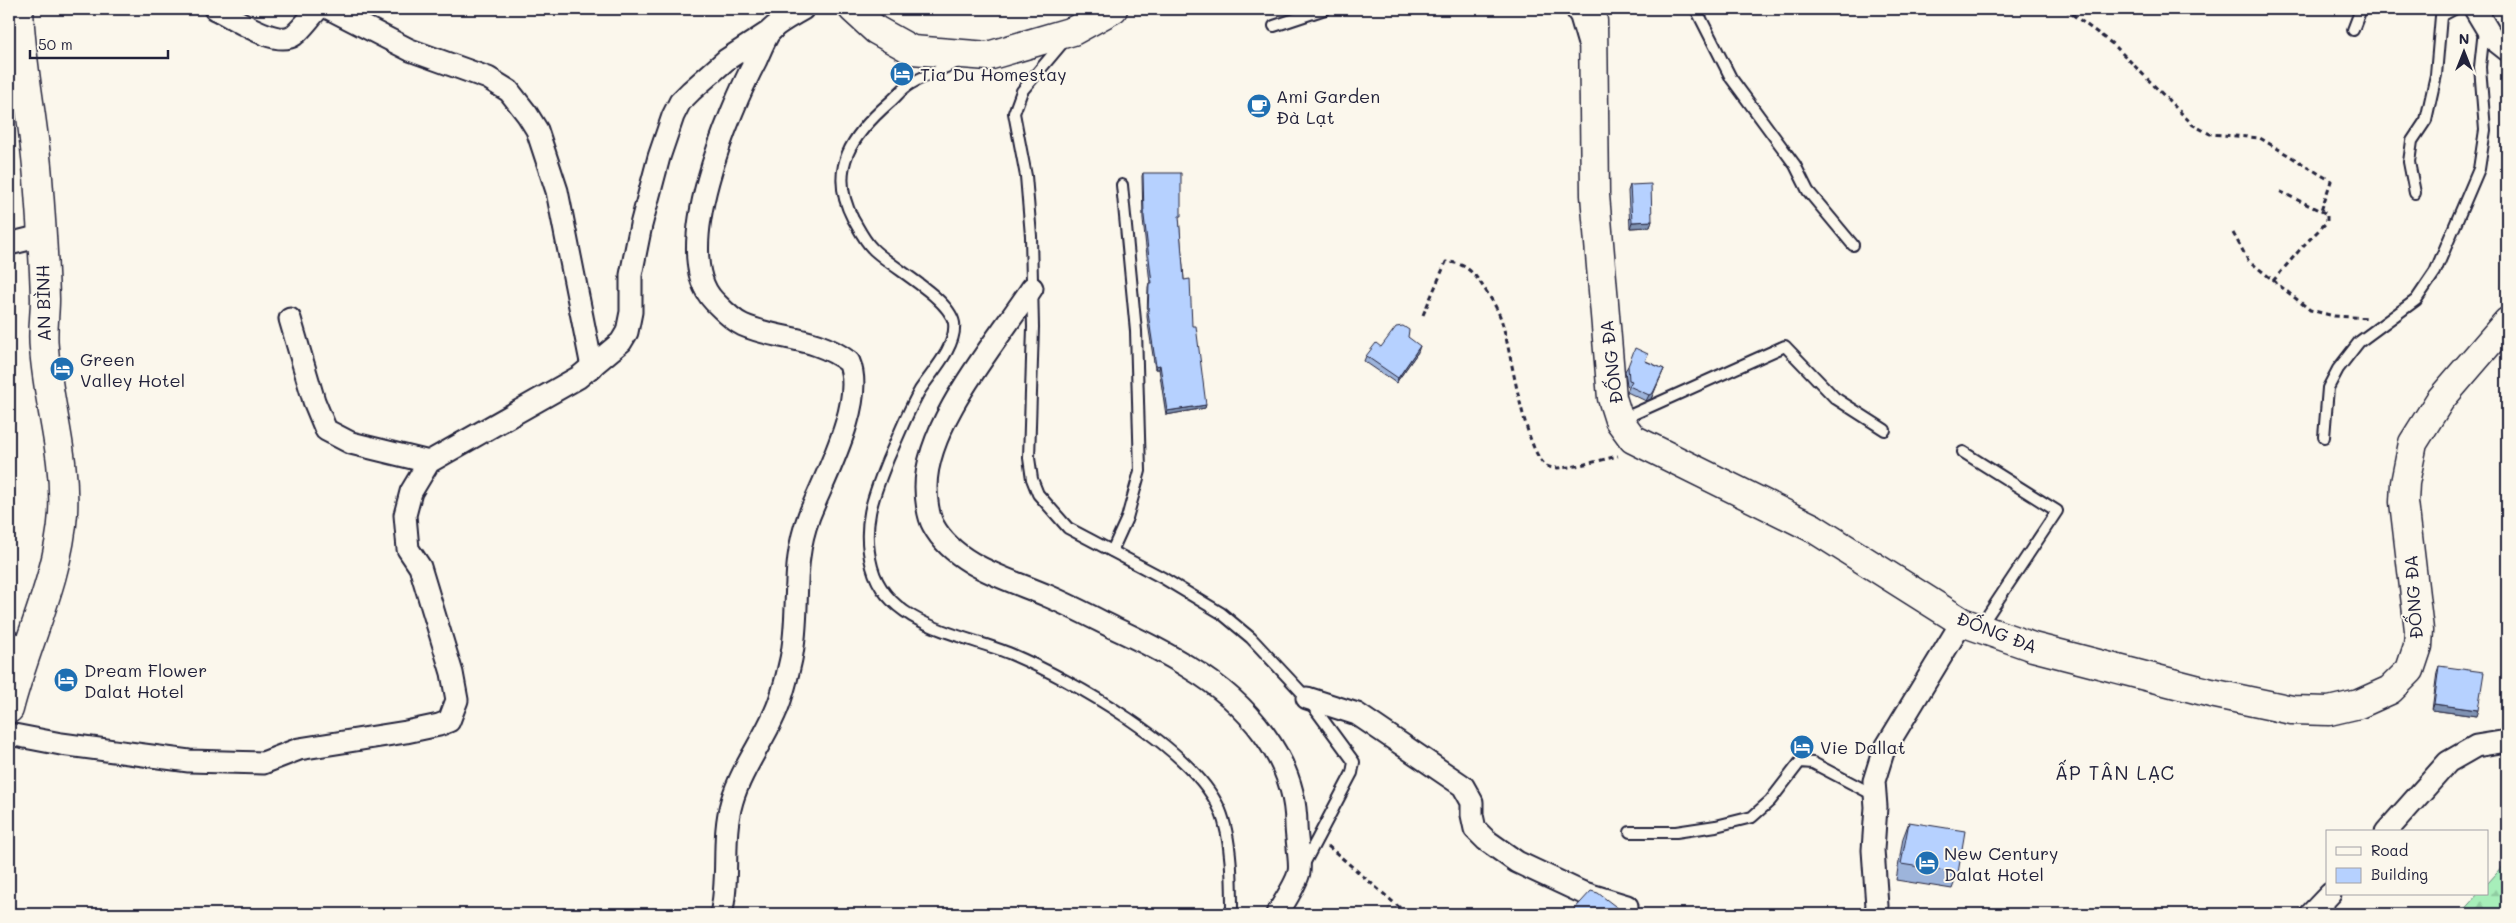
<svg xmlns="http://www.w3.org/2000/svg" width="2516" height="923" font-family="Mali,sans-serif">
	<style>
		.forest { fill: url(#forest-firs); stroke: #64887a }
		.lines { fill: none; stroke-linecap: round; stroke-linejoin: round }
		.lane-casing { stroke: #22223b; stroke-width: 14 }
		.street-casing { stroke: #22223b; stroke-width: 25 }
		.secondary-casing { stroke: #22223b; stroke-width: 31 }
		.path { stroke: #22223b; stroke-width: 3; stroke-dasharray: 5 4; stroke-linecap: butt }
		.lane { stroke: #fbf7ec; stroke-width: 10 }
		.street { stroke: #fbf7ec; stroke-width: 21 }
		.secondary { stroke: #fbf7ec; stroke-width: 28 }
		.wall { fill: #9db4db; stroke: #22223b }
		.shaded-wall { fill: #7f92b2; stroke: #22223b }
		.building { fill: #b6d1ff; stroke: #22223b }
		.labels { text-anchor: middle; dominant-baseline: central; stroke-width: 4; stroke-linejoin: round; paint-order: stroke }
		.poi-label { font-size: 18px; fill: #22223b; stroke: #fbf7ec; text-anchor: start }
		.street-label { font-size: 18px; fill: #22223b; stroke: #fbf7ec }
		.neighbourhood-label { font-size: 19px; letter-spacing: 1px; fill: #22223b; stroke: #fbf7ec }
	</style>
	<defs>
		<pattern id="forest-firs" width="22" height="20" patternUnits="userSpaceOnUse" patternTransform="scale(1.25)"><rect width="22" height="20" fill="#a7eeba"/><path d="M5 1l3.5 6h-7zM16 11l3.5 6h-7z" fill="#8fcca1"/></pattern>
	</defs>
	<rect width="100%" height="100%" fill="#fbf7ec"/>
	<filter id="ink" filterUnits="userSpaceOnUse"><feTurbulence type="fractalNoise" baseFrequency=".02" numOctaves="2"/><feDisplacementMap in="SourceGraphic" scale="10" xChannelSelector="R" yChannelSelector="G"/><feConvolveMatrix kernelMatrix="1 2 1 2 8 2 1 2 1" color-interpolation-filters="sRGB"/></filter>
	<g filter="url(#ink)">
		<polygon class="forest" points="2507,862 2507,914 2460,914 2478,894 2487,894 2487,884"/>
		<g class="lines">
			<defs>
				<g id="lane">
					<polyline points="1570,9 1576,19 1583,43"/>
					<polyline points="1696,9 1731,78 1795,165 1808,191 1853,245"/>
					<polyline points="1274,26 1325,9"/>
					<polyline points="2353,30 2361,9"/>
					<polyline points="1064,41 1022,91 1014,113 1026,176 1031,236 1033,327 1029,458 1032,479 1038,494 1068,528 1163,578 1221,613 1251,638 1307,698 1354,762 1352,773 1304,864"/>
					<path d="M 960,61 C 943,69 922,76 907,86 C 901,90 896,97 890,102 C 852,135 827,169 853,219 C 859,229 864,240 872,248 C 890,267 949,297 954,323 C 957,346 932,372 920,390 C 907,413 899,435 888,459 C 873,496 861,526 872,567 C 888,626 963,634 1011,654 C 1072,680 1193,748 1220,810 C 1232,839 1232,883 1232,914"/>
					<polyline points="2415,193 2409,162 2412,141 2426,120 2436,75 2441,16 2454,9"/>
					<polyline points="1620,420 1785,346 1835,398 1885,430"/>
					<polyline points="2324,437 2328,388 2338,369 2359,342 2416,300 2435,272 2479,169 2485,130 2480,67 2484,30"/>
					<polyline points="1963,452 2057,511 1980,627"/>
					<polyline points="1112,551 1127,518 1140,471 1136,331 1122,185"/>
					<polyline points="1630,832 1676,832 1716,826 1752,817 1770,801 1800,762 1813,763 1874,795"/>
				</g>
				<g id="street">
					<path d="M 215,9 C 233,17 276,48 294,35 C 303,28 310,17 318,9"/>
					<polyline points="330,9 410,50 488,78 509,91 527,114 537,130 557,191 592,367"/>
					<polyline points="2475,9 2493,39 2507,50"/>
					<polyline points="9,244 41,236"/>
					<path d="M 1032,288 C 998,340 926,423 926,487 C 926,498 928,516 933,525 C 955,566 1009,579 1048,596 C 1071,606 1092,617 1114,628 C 1140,640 1166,653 1190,668 C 1245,701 1296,758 1296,825 C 1296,837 1301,863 1299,872 C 1297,883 1283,904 1277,914"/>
					<polyline points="290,319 314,401 326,430 351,443 429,462"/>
					<polyline points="9,641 20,667"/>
					<polyline points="1307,698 1357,714 1463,786 1472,802 1472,815 1475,829 1486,840 1517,862 1581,892 1627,906"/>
					<polyline points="9,734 61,744 189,761 263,763 299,749 406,732 439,725 449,721 457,700 452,673 420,567 408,549 405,515 411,492 429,462 579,377 621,342 627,332 631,312 631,275 641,225 659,157 673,116 680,102 691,91 726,60 772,30"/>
					<polyline points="2386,832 2448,762 2476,746 2507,741"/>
					<path d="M 721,914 C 730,878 721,838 732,801 C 741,770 762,743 775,713 C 783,696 787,677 791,659 C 801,610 790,566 809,516 C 824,478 866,402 849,362 C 813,335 780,341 743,325 C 732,320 722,309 714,301 C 668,254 730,109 756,60 C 760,51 765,38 771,30 C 779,22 793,15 803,9"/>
					<polyline points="1875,914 1877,906 1873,850 1876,807 1874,781 1883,752 1962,622"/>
					<polyline points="2311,914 2330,894"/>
				</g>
				<g id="secondary">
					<polyline points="853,9 876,30 912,50 988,56 1073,31 1113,9"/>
					<polyline points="1591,9 1593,21 1595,195 1612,398 1619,420 1633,439 1813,528 1962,622 2033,647 2211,693 2292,710 2329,711 2359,704 2390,690 2410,670 2418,646 2419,630 2404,502 2405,483 2413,443 2440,400 2507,322"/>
					<path d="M 9,709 C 25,645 59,579 63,513 C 66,454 48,405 44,348 C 42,332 45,315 45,299 C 44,259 41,218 38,178 C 34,121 21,66 19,9"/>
				</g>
			</defs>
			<use href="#lane" class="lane-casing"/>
			<use href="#street" class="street-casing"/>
			<use href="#secondary" class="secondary-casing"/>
			<g class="path">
				<polyline points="2065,9 2114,45 2193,125 2210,134 2260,138 2331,181 2321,211"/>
				<polyline points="2233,233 2248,260 2310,310 2334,316 2368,318"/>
				<polyline points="2273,281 2303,246 2327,222 2327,214 2279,191"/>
				<path d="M 1423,315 L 1446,262 C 1462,262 1471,270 1480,282 C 1488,294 1496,305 1501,319 C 1511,348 1524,453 1547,466 C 1560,473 1603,459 1618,456"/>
				<polyline points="1328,846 1407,914"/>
			</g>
			<use href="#lane" class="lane"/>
			<use href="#street" class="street"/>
			<use href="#secondary" class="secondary"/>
		</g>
		<g class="wall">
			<polygon points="1143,173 1179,219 1184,280 1205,408 1166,415 1159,369 1155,369 1147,317 1148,287 1149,283 1150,283 1143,220 1142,176"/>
			<polygon points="1630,185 1652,221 1650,227 1630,228 1628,191"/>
			<polygon points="1408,337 1418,352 1396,383 1364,361 1366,356 1381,347"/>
			<polygon points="1646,361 1664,369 1651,399 1646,401 1627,392 1629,387 1627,385 1625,371 1628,366"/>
			<polygon points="2439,666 2476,716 2432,710 2437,672"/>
			<polygon points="1909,822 1958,873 1952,889 1896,880 1903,838"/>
		</g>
		<g class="shaded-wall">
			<polygon points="1652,221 1650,227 1630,228 1632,222"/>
			<polygon points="1420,346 1418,352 1396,383 1398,378"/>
			<polygon points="1160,365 1159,369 1155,369 1156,366"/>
			<polygon points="1664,369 1651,399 1646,401 1649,395"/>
			<polygon points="1206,405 1205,408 1166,415 1167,411"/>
			<polygon points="2434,704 2478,710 2476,716 2432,710"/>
		</g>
		<g class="building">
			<polygon points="1143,173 1181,173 1181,216 1179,216 1184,280 1190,279 1192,326 1196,326 1206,405 1167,411 1160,365 1156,366 1148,313 1149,283 1152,283 1144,216"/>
			<polygon points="1651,184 1652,221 1632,222 1630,185"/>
			<polygon points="1403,326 1409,330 1408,337 1420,346 1398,378 1366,356 1376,343 1381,347 1396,327"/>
			<polygon points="1635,348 1648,354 1645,361 1664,369 1653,393 1649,395 1629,386 1632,381 1629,380 1628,366"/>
			<polygon points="2439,666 2484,672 2478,710 2434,704"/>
			<polygon points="1909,822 1965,831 1958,873 1901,864"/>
			<polygon points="1591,891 1598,893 1619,909 1615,914 1570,914"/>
		</g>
	</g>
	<defs>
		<symbol id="hotel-disc" viewBox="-11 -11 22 22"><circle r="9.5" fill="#1f6fb2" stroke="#fbf7ec"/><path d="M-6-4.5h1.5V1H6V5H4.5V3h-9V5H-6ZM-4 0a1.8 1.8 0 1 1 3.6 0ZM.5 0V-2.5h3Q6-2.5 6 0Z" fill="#fff"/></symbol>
		<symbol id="cafe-disc" viewBox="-11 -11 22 22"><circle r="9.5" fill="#1f6fb2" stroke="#fbf7ec"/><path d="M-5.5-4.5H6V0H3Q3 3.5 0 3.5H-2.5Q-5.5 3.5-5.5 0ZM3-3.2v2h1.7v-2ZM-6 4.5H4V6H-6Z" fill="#fff"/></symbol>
	</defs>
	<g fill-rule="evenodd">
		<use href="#hotel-disc" x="888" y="60" width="28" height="28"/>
		<use href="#cafe-disc" x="1245" y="92" width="28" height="28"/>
		<use href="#hotel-disc" x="48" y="355" width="28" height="28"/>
		<use href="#hotel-disc" x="52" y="666" width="28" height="28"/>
		<use href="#hotel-disc" x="1788" y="733" width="28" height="28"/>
		<use href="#hotel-disc" x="1913" y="849" width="28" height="28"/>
	</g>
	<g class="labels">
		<g class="poi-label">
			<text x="920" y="74">Tia Du Homestay</text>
			<text x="1276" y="96">Ami Garden<tspan x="1276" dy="21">Đà Lạt</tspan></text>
			<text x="80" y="359">Green<tspan x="80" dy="21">Valley Hotel</tspan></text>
			<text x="84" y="670">Dream Flower<tspan x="84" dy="21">Dalat Hotel</tspan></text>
			<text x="1820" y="747">Vie Dallat</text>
			<text x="1944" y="853">New Century<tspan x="1944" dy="21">Dalat Hotel</tspan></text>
		</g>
		<g class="street-label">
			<text transform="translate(43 303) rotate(-91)">AN BÌNH</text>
			<text transform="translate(1611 362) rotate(-97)">ĐỐNG ĐA</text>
			<text transform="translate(2413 597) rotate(-94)">ĐỐNG ĐA</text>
			<text transform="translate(1997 632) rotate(21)">ĐỐNG ĐA</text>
		</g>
		<g class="neighbourhood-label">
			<text x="2115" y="772">ẤP TÂN LẠC</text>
		</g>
	</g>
	<rect width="2516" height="923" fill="none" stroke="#fbf7ec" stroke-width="30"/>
	<rect x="15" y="15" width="2486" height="893" fill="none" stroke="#22223b" stroke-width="2" filter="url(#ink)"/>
	<rect x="2326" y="830" width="162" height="65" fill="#fbf7ec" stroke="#a4a2a5"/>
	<rect x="2336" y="847" width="25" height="8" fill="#fbf7ec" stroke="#a4a2a5"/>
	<text x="2371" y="856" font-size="15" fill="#22223b">Road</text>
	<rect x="2336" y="868" width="25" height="15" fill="#b6d1ff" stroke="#a4a2a5"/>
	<text x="2371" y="880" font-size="15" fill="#22223b">Building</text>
	<g transform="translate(2464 52)" stroke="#fbf7ec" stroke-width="4" paint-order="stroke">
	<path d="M0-4L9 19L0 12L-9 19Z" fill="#22223b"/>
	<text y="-8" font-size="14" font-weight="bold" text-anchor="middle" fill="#22223b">N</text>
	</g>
	<path d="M30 50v8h138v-8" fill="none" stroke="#22223b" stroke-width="2.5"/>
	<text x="38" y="50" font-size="15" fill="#22223b" stroke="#fbf7ec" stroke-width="4" paint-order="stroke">50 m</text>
</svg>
